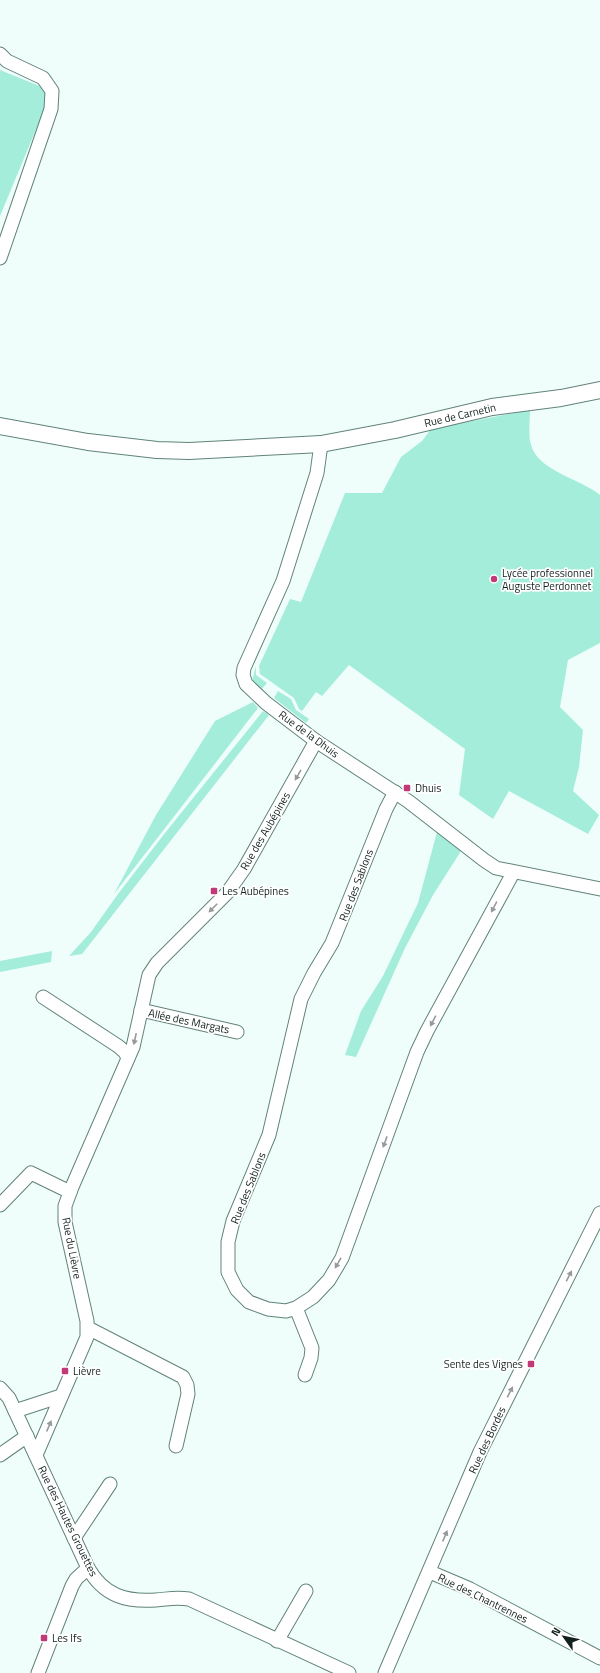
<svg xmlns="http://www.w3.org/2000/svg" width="600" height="1673" font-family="'Titillium Web',sans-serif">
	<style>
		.green { fill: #a4eddb }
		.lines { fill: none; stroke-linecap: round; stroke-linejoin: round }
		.minor-casing { stroke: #61837a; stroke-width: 15 }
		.tertiary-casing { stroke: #61837a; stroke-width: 18 }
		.minor { stroke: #fff; stroke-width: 13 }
		.tertiary { stroke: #fff; stroke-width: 16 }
		.oneway { fill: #959b9a }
		.poi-dot { fill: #c13976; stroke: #fff; stroke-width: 1.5 }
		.labels { text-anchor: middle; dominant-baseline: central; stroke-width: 3.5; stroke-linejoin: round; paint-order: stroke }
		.street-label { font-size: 11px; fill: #13211e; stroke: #fff }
		.poi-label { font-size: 11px; fill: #13211e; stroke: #fff; text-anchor: start }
	</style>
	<rect width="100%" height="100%" fill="#effefa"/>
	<g class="green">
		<polygon points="0,70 52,91 0,216"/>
		<path d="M 530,410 C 530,420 528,436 531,445 C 538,471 581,479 600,495 L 600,643 L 568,660 L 560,707 L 583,730 L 579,767 L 573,791 L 599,815 L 588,834 L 509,791 L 493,819 L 459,795 L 465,749 L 349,665 L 322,696 L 316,692 L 302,711 L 299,709 L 294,698 L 260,674 L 259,666 L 290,599 L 301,602 L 345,493 L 382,493 L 401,457 L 422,441 L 431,429 Z"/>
		<polygon points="256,666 256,675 267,683 261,690 252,681"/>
		<polygon points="278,691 291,699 296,710 309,719 306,723 274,698"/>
		<polygon points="253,702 258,708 114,894 156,815 215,721"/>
		<polygon points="263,711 269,715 86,949 82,954 69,956 91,932 118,894 165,833"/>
		<polygon points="437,832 461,851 433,895 405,948 356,1057 345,1055 361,1011 383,976 418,903"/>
		<polygon points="52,951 51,962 0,972 0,961"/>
	</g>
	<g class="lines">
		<defs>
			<g id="minor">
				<polyline points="0,54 7,61 43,78 52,91 51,109 0,258"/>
				<polyline points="321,444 317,473 283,581 244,668 243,675 246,684 266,703 316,741 408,801 484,860 496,868 600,889"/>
				<polyline points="395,792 386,809 332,943 314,973 301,999 269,1135 233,1221 228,1242 228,1272 237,1290 249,1302 268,1309 286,1311 296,1308 313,1297 329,1280 342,1258 417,1052 427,1031 513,873"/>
				<polyline points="43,997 118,1046 125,1052 128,1058"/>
				<polyline points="141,1010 237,1032"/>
				<polyline points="0,1205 31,1173 70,1192"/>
				<polyline points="296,1308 312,1348 311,1358 305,1375"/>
				<polyline points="88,1328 183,1377 187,1385 188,1394 176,1446"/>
				<path d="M 0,1388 L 9,1398 L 88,1568 C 104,1596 126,1602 156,1600 C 169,1599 175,1597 189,1599 L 349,1673"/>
				<polyline points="15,1411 61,1396"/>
				<polyline points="0,1455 27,1436"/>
				<polyline points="36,1455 87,1337 87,1321 65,1222 65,1206 72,1187 133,1047 149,975 157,963 227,893 244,869 316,741"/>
				<polyline points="74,1538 110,1484"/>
				<polyline points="430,1572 470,1589 600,1658"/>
				<polyline points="277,1641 306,1591"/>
				<polyline points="38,1673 72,1586 76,1579 88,1568"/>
				<polyline points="385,1673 480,1452 600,1213"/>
			</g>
			<polyline id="tertiary" points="0,426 88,442 157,450 189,451 321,444 395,430 492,407 561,398 600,390"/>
		</defs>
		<use href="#minor" class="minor-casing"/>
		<use href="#tertiary" class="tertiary-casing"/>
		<use href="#minor" class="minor"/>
		<use href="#tertiary" class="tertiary"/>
	</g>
	<defs><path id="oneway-solid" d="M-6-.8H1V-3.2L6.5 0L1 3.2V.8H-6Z"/></defs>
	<g class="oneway">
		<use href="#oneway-solid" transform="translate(298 775) rotate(120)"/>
		<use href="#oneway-solid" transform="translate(494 907) rotate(118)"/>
		<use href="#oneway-solid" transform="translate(213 908) rotate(135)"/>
		<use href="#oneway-solid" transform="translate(433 1021) rotate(118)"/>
		<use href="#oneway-solid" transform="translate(135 1039) rotate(102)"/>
		<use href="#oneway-solid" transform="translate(385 1142) rotate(110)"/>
		<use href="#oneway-solid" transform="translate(338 1263) rotate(120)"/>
		<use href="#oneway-solid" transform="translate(569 1276) rotate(-63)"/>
		<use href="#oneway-solid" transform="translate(510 1392) rotate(-63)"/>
		<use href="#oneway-solid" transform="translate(49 1426) rotate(-67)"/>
		<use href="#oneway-solid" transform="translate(445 1536) rotate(-67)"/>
	</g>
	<g class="poi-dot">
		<circle cx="494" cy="579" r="4"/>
		<rect x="403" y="784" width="8" height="8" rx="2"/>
		<rect x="210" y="887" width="8" height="8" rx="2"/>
		<rect x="527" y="1360" width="8" height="8" rx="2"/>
		<rect x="61" y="1367" width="8" height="8" rx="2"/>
		<rect x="40" y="1634" width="8" height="8" rx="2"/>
	</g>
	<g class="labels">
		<g class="street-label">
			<text transform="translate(460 415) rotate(-13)">Rue de Carnetin</text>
			<text transform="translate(309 734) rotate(36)">Rue de la Dhuis</text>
			<text transform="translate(265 831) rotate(-60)">Rue des Aubépines</text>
			<text transform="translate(356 885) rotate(-69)">Rue des Sablons</text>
			<text transform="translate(189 1021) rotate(12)">Allée des Margats</text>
			<text transform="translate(248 1188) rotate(-68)">Rue des Sablons</text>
			<text transform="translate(72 1248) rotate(79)">Rue du Lièvre</text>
			<text transform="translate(487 1440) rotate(-65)">Rue des Bordes</text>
			<text transform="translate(68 1521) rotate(64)">Rue des Hautes Grouettes</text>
			<text transform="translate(483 1598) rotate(26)">Rue des Chantrennes</text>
		</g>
		<g class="poi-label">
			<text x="502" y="573">Lycée professionnel<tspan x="502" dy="13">Auguste Perdonnet</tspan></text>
			<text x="415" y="788">Dhuis</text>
			<text x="222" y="891">Les Aubépines</text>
			<text x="523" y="1364" text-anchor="end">Sente des Vignes</text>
			<text x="73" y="1371">Lièvre</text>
			<text x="52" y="1638">Les Ifs</text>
		</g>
	</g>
	<g transform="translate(564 1637) rotate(303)" stroke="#ffffff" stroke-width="3" paint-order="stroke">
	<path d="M0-3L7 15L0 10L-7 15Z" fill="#13211e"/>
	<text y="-6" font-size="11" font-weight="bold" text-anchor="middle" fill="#13211e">N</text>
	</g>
</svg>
